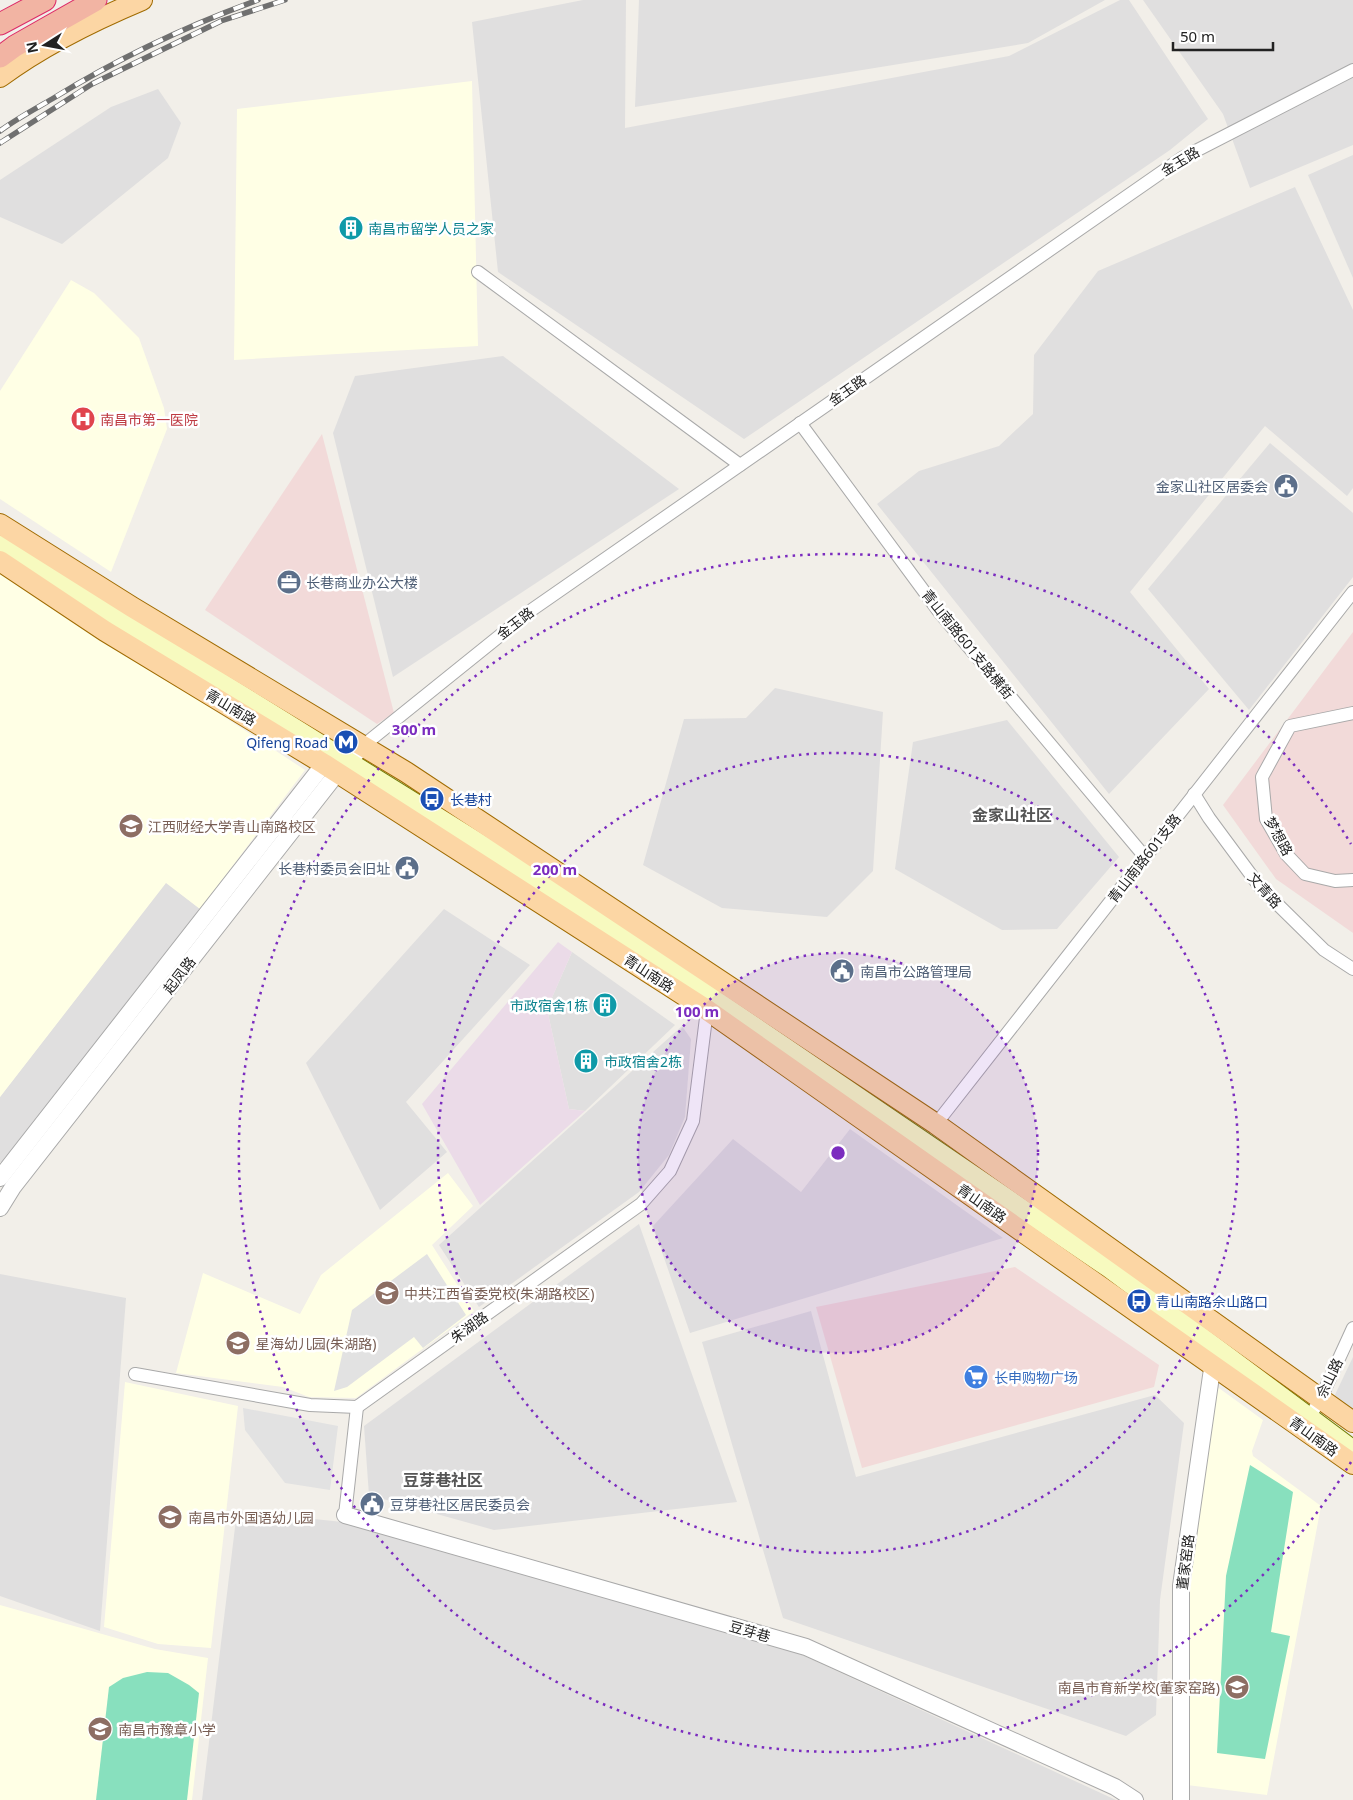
<svg xmlns="http://www.w3.org/2000/svg" width="1353" height="1800" font-family="'Noto Sans','Noto Sans SC',sans-serif">
	<style>
		.residential { fill: #e0dfdf }
		.commercial { fill: #f2dad9 }
		.industrial { fill: #ebdbe8 }
		.education { fill: #ffffe5 }
		.pitch { fill: #88e0be }
		.parking { fill: #e2e2e2 }
		.lines { fill: none; stroke-linecap: round; stroke-linejoin: round }
		.minor-casing { stroke: #a9a9a9; stroke-width: 14 }
		.tertiary-casing { stroke: #a9a9a9; stroke-width: 18 }
		.secondary-casing { stroke: #707d05; stroke-width: 21 }
		.primary-casing { stroke: #a06b00; stroke-width: 22 }
		.trunk-casing { stroke: #dc2a67; stroke-width: 23 }
		.minor { stroke: #fff; stroke-width: 12 }
		.tertiary { stroke: #fff; stroke-width: 16 }
		.secondary { stroke: #f7fabf; stroke-width: 19 }
		.primary { stroke: #fcd6a4; stroke-width: 20 }
		.trunk { stroke: #f2b4a3; stroke-width: 21 }
		.rail-casing { stroke: #707070; stroke-width: 5.5 }
		.rail { stroke: #fff; stroke-width: 4; stroke-dasharray: 11; stroke-linecap: butt }
		.ring { fill: none; stroke: #7b2cbf; stroke-width: 2.5; stroke-dasharray: 2.5 5 }
		.labels { text-anchor: middle; dominant-baseline: central; stroke-width: 5; stroke-linejoin: round; paint-order: stroke }
		.street-label { font-size: 14px; fill: #222; stroke: #fff }
		.culture-label { font-size: 14px; fill: #0d838f; stroke: #fff; text-anchor: start }
		.health-label { font-size: 14px; fill: #be3a42; stroke: #fff; text-anchor: start }
		.service-label { font-size: 14px; fill: #4e5e75; stroke: #fff; text-anchor: start }
		.transit-label { font-size: 14px; fill: #164399; stroke: #fff; text-anchor: start }
		.education-label { font-size: 14px; fill: #785e54; stroke: #fff; text-anchor: start }
		.shop-label { font-size: 14px; fill: #366cbe; stroke: #fff; text-anchor: start }
		.quarter-label { font-size: 16px; font-weight: bold; fill: #555; stroke: #fff }
		.centre { fill: #7b2cbf; stroke: #fff; stroke-width: 2.5 }
		.ring-label { font-size: 15px; text-anchor: middle; font-weight: bold; fill: #7b2cbf; stroke: #fff; stroke-width: 5; stroke-linejoin: round; paint-order: stroke }
	</style>
	<rect width="100%" height="100%" fill="#f2efe9"/>
	<g class="residential">
		<polygon points="583,0 626,0 625,128 1009,56 1120,0 1129,0 1208,119 1170,150 744,439 498,272 472,22"/>
		<polygon points="639,0 1105,0 1028,43 635,107"/>
		<polygon points="1143,0 1353,0 1353,145 1250,188 1223,114"/>
		<polygon points="158,89 181,123 168,158 62,244 0,217 0,180 111,107"/>
		<polygon points="1353,155 1353,278 1308,175"/>
		<polygon points="1295,187 1353,310 1353,488 1347,496 1265,426 1130,592 1209,689 1109,794 877,504 919,471 999,446 1033,414 1034,355 1098,271"/>
		<polygon points="503,356 679,489 393,677 333,433 355,376"/>
		<polygon points="1270,443 1353,513 1353,577 1249,710 1148,589"/>
		<polygon points="775,688 883,712 873,871 827,917 722,908 643,865 684,719 746,718"/>
		<polygon points="1007,720 1119,857 1057,929 1002,930 895,869 913,742"/>
		<polygon points="166,882 200,909 2,1163 0,1162 0,1097"/>
		<polygon points="444,909 530,965 406,1102 447,1152 380,1210 306,1063"/>
		<polygon points="572,952 675,1025 585,1111 569,1109 547,1009"/>
		<polygon points="682,1026 691,1039 685,1117 669,1155 639,1192 479,1307 439,1245"/>
		<polygon points="850,1129 1003,1238 690,1333 653,1226 733,1139 801,1192"/>
		<polygon points="639,1224 737,1502 494,1530 369,1495 364,1426"/>
		<polygon points="0,1274 126,1298 100,1631 0,1596"/>
		<polygon points="811,1311 856,1477 1155,1395 1184,1423 1160,1600 1156,1715 1126,1736 783,1618 702,1342"/>
		<polygon points="1353,1357 1353,1413 1333,1399"/>
		<polygon points="237,1511 410,1529 802,1655 1116,1800 202,1800"/>
	</g>
	<g class="commercial">
		<polygon points="322,434 394,713 377,724 205,610"/>
		<polygon points="1353,632 1353,933 1276,879 1223,805"/>
		<polygon points="1015,1267 1159,1365 1154,1387 862,1468 816,1307"/>
	</g>
	<polygon class="industrial" points="558,942 572,952 547,1009 569,1109 585,1111 480,1205 422,1104"/>
	<g class="education">
		<polygon points="472,81 478,346 234,360 237,109"/>
		<polygon points="71,280 94,293 139,338 164,408 167,429 111,572 0,499 0,391"/>
		<polygon points="0,570 305,770 200,909 166,883 0,1097"/>
		<polygon points="448,1173 473,1206 432,1245 474,1311 356,1398 309,1397 283,1387 176,1373 203,1273 300,1314 321,1275"/>
		<polygon points="125,1382 238,1406 211,1648 158,1644 104,1627"/>
		<polygon points="1216,1386 1263,1420 1252,1451 1253,1456 1321,1506 1267,1795 1187,1785 1187,1589"/>
		<polygon points="0,1605 155,1649 208,1658 192,1800 0,1800"/>
	</g>
	<g class="pitch">
		<polygon points="1250,1465 1293,1492 1271,1632 1290,1636 1265,1759 1217,1753 1226,1576"/>
		<polygon points="147,1672 168,1673 189,1685 199,1693 187,1800 96,1800 109,1687 123,1678"/>
	</g>
	<g class="parking">
		<polygon points="427,1254 466,1315 423,1348 414,1337 347,1387 334,1391 352,1310"/>
		<polygon points="243,1408 338,1426 330,1490 285,1483 245,1430"/>
	</g>
	<g class="lines">
		<defs>
			<g id="minor">
				<polyline points="478,272 740,465"/>
				<polyline points="800,423 940,613 1145,857"/>
				<polyline points="1353,713 1290,726 1262,777 1266,819 1286,854 1305,874 1335,881 1353,880"/>
				<polyline points="364,745 533,609 1182,158 1353,70"/>
				<polyline points="1194,794 1209,818 1260,887 1324,950 1353,969"/>
				<polyline points="936,1124 1353,592"/>
				<polyline points="135,1374 310,1405 357,1407 641,1204 670,1171 693,1121 707,1010"/>
				<polyline points="1306,1423 1321,1398 1353,1328"/>
				<polyline points="345,1515 357,1407"/>
			</g>
			<g id="tertiary">
				<polyline points="0,1178 331,755"/>
				<polyline points="0,1208 13,1187 338,772 364,745"/>
				<polyline points="345,1515 806,1647 1115,1787 1135,1800"/>
				<polyline points="1181,1800 1181,1586 1214,1355"/>
			</g>
			<polyline id="secondary" points="0,545 548,886 1109,1268 1353,1450"/>
			<g id="primary">
				<path d="M 0,77 C 43,45 92,21 142,0"/>
				<polyline points="0,524 132,607 406,772 936,1124 1353,1422"/>
				<polyline points="0,561 105,631 324,764 707,1010 1353,1464"/>
			</g>
			<g id="trunk">
				<polyline points="0,24 45,0"/>
				<polyline points="0,57 15,46 96,0"/>
			</g>
		</defs>
		<use href="#minor" class="minor-casing"/>
		<use href="#tertiary" class="tertiary-casing"/>
		<use href="#secondary" class="secondary-casing"/>
		<use href="#primary" class="primary-casing"/>
		<use href="#trunk" class="trunk-casing"/>
		<use href="#minor" class="minor"/>
		<use href="#tertiary" class="tertiary"/>
		<use href="#secondary" class="secondary"/>
		<use href="#primary" class="primary"/>
		<use href="#trunk" class="trunk"/>
		<defs>
			<g id="rail">
				<path d="M 0,131 C 16,119 35,109 52,99 C 117,59 186,26 258,0"/>
				<polyline points="0,143 92,84 221,21 285,0"/>
			</g>
		</defs>
		<use href="#rail" class="rail-casing"/>
		<use href="#rail" class="rail"/>
	</g>
	<circle cx="838" cy="1153" r="200" fill="#7b2cbf" fill-opacity=".12"/>
	<g class="ring">
		<circle cx="838" cy="1153" r="200"/>
		<circle cx="838" cy="1153" r="400"/>
		<path d="M1351 1462A599 599 0 1 1 1351 844"/>
	</g>
	<defs>
		<symbol id="building-disc" viewBox="-11 -11 22 22"><circle r="9.5" fill="#0f9aa8" stroke="#fff"/><path d="M-4-6H4V6H1V3H-1V6H-4ZM-2.5-4.3h1.7v1.8h-1.7ZM.8-4.3h1.7v1.8H.8ZM-2.5-1h1.7V.8h-1.7ZM.8-1h1.7V.8H.8Z" fill="#fff"/></symbol>
		<symbol id="hospital-disc" viewBox="-11 -11 22 22"><circle r="9.5" fill="#e0444e" stroke="#fff"/><path d="M-5-5h3v3.5h4V-5h3V5h-3V1.5h-4V5h-3Z" fill="#fff"/></symbol>
		<symbol id="civic-disc" viewBox="-11 -11 22 22"><circle r="9.5" fill="#5c6f8a" stroke="#fff"/><path d="M-.6-6.5H3V-4.5H.6V-3L4-1V1h2V6H-6V1h2V-1L-.6-3ZM-1.2 2.5V6h2.4V2.5Z" fill="#fff"/></symbol>
		<symbol id="office-disc" viewBox="-11 -11 22 22"><circle r="9.5" fill="#5c6f8a" stroke="#fff"/><path d="M-6-3h4V-5.5h4V-3h4V5H-6ZM-1-4.5V-3h2v-1.5ZM-6 0V1H6V0Z" fill="#fff"/></symbol>
		<symbol id="metro-disc" viewBox="-11 -11 22 22"><circle r="9.5" fill="#1a4fb4" stroke="#fff"/><path d="M-5.5 5V-5H-3L0 0L3-5H5.5V5H3V-.5L0 4L-3-.5V5Z" fill="#fff"/></symbol>
		<symbol id="bus-disc" viewBox="-11 -11 22 22"><circle r="9.5" fill="#1a4fb4" stroke="#fff"/><path d="M-5-6H5V4H4V6H2V4H-2V6H-4V4H-5ZM-3.5-4V0h7V-4ZM-3.5 1.2v1.5H-2V1.2ZM2 1.2v1.5H3.5V1.2Z" fill="#fff"/></symbol>
		<symbol id="university-disc" viewBox="-11 -11 22 22"><circle r="9.5" fill="#8d6e63" stroke="#fff"/><path d="M0-5L7-2L0 1L-7-2ZM-4 1L0 2.5L4 1V4Q0 6-4 4Z" fill="#fff"/></symbol>
		<symbol id="school-disc" viewBox="-11 -11 22 22"><circle r="9.5" fill="#8d6e63" stroke="#fff"/><path d="M0-5L7-2L0 1L-7-2ZM-4 1L0 2.5L4 1V4Q0 6-4 4Z" fill="#fff"/></symbol>
		<symbol id="supermarket-disc" viewBox="-11 -11 22 22"><circle r="9.5" fill="#3f7fe0" stroke="#fff"/><path d="M-6-5.5h2.5l.6 2H6L4.5 2H-2.5L-4.4-4H-6ZM-1.5 3.2a1.3 1.3 0 1 0 .1 0ZM3 3.2a1.3 1.3 0 1 0 .1 0Z" fill="#fff"/></symbol>
	</defs>
	<g fill-rule="evenodd">
		<use href="#building-disc" x="337" y="214" width="28" height="28"/>
		<use href="#hospital-disc" x="69" y="405" width="28" height="28"/>
		<use href="#civic-disc" x="1272" y="472" width="28" height="28"/>
		<use href="#office-disc" x="275" y="568" width="28" height="28"/>
		<use href="#metro-disc" x="332" y="728" width="28" height="28"/>
		<use href="#bus-disc" x="418" y="785" width="28" height="28"/>
		<use href="#university-disc" x="117" y="812" width="28" height="28"/>
		<use href="#civic-disc" x="393" y="854" width="28" height="28"/>
		<use href="#civic-disc" x="828" y="957" width="28" height="28"/>
		<use href="#building-disc" x="591" y="991" width="28" height="28"/>
		<use href="#building-disc" x="572" y="1047" width="28" height="28"/>
		<use href="#university-disc" x="373" y="1279" width="28" height="28"/>
		<use href="#bus-disc" x="1125" y="1287" width="28" height="28"/>
		<use href="#school-disc" x="224" y="1329" width="28" height="28"/>
		<use href="#supermarket-disc" x="962" y="1363" width="28" height="28"/>
		<use href="#civic-disc" x="358" y="1490" width="28" height="28"/>
		<use href="#school-disc" x="156" y="1503" width="28" height="28"/>
		<use href="#school-disc" x="1223" y="1673" width="28" height="28"/>
		<use href="#school-disc" x="86" y="1715" width="28" height="28"/>
	</g>
	<g class="labels">
		<g class="street-label">
			<text transform="translate(1180 161) rotate(-31)">金玉路</text>
			<text transform="translate(847 390) rotate(-35)">金玉路</text>
			<text transform="translate(515 623) rotate(-38)">金玉路</text>
			<text transform="translate(968 644) rotate(51)">青山南路601支路横街</text>
			<text transform="translate(231 707) rotate(31)">青山南路</text>
			<text transform="translate(1279 836) rotate(61)">梦想路</text>
			<text transform="translate(1144 858) rotate(-52)">青山南路601支路</text>
			<text transform="translate(1265 890) rotate(48)">文青路</text>
			<text transform="translate(649 973) rotate(33)">青山南路</text>
			<text transform="translate(179 975) rotate(-52)">起凤路</text>
			<text transform="translate(982 1203) rotate(35)">青山南路</text>
			<text transform="translate(469 1327) rotate(-36)">朱湖路</text>
			<text transform="translate(1329 1378) rotate(-64)">佘山路</text>
			<text transform="translate(1314 1436) rotate(36)">青山南路</text>
			<text transform="translate(1185 1562) rotate(-83)">董家窑路</text>
			<text transform="translate(750 1631) rotate(16)">豆芽巷</text>
		</g>
		<g class="culture-label">
			<text x="368" y="228">南昌市留学人员之家</text>
			<text x="588" y="1005" text-anchor="end">市政宿舍1栋</text>
			<text x="604" y="1061">市政宿舍2栋</text>
		</g>
		<g class="health-label">
			<text x="100" y="419">南昌市第一医院</text>
		</g>
		<g class="service-label">
			<text x="1268" y="486" text-anchor="end">金家山社区居委会</text>
			<text x="306" y="582">长巷商业办公大楼</text>
			<text x="390" y="868" text-anchor="end">长巷村委员会旧址</text>
			<text x="860" y="971">南昌市公路管理局</text>
			<text x="390" y="1504">豆芽巷社区居民委员会</text>
		</g>
		<g class="transit-label">
			<text x="328" y="742" text-anchor="end">Qifeng Road</text>
			<text x="450" y="799">长巷村</text>
			<text x="1156" y="1301">青山南路佘山路口</text>
		</g>
		<g class="education-label">
			<text x="148" y="826">江西财经大学青山南路校区</text>
			<text x="404" y="1293">中共江西省委党校(朱湖路校区)</text>
			<text x="256" y="1343">星海幼儿园(朱湖路)</text>
			<text x="188" y="1517">南昌市外国语幼儿园</text>
			<text x="1220" y="1687" text-anchor="end">南昌市育新学校(董家窑路)</text>
			<text x="118" y="1729">南昌市豫章小学</text>
		</g>
		<g class="shop-label">
			<text x="994" y="1377">长申购物广场</text>
		</g>
		<g class="quarter-label">
			<text x="1012" y="815">金家山社区</text>
			<text x="443" y="1480">豆芽巷社区</text>
		</g>
	</g>
	<circle cx="838" cy="1153" r="8" class="centre"/>
	<g class="ring-label">
		<text x="414" y="735">300 m</text>
		<text x="555" y="875">200 m</text>
		<text x="697" y="1017">100 m</text>
	</g>
	<g transform="translate(45 45) rotate(259)" stroke="#ffffff" stroke-width="4" paint-order="stroke">
	<path d="M0-4L9 19L0 12L-9 19Z" fill="#222222"/>
	<text y="-8" font-size="14" font-weight="bold" text-anchor="middle" fill="#222222">N</text>
	</g>
	<path d="M1173 42v8h100v-8" fill="none" stroke="#222222" stroke-width="2.5"/>
	<text x="1180" y="42" font-size="15" fill="#222222" stroke="#ffffff" stroke-width="4" paint-order="stroke">50 m</text>
</svg>
